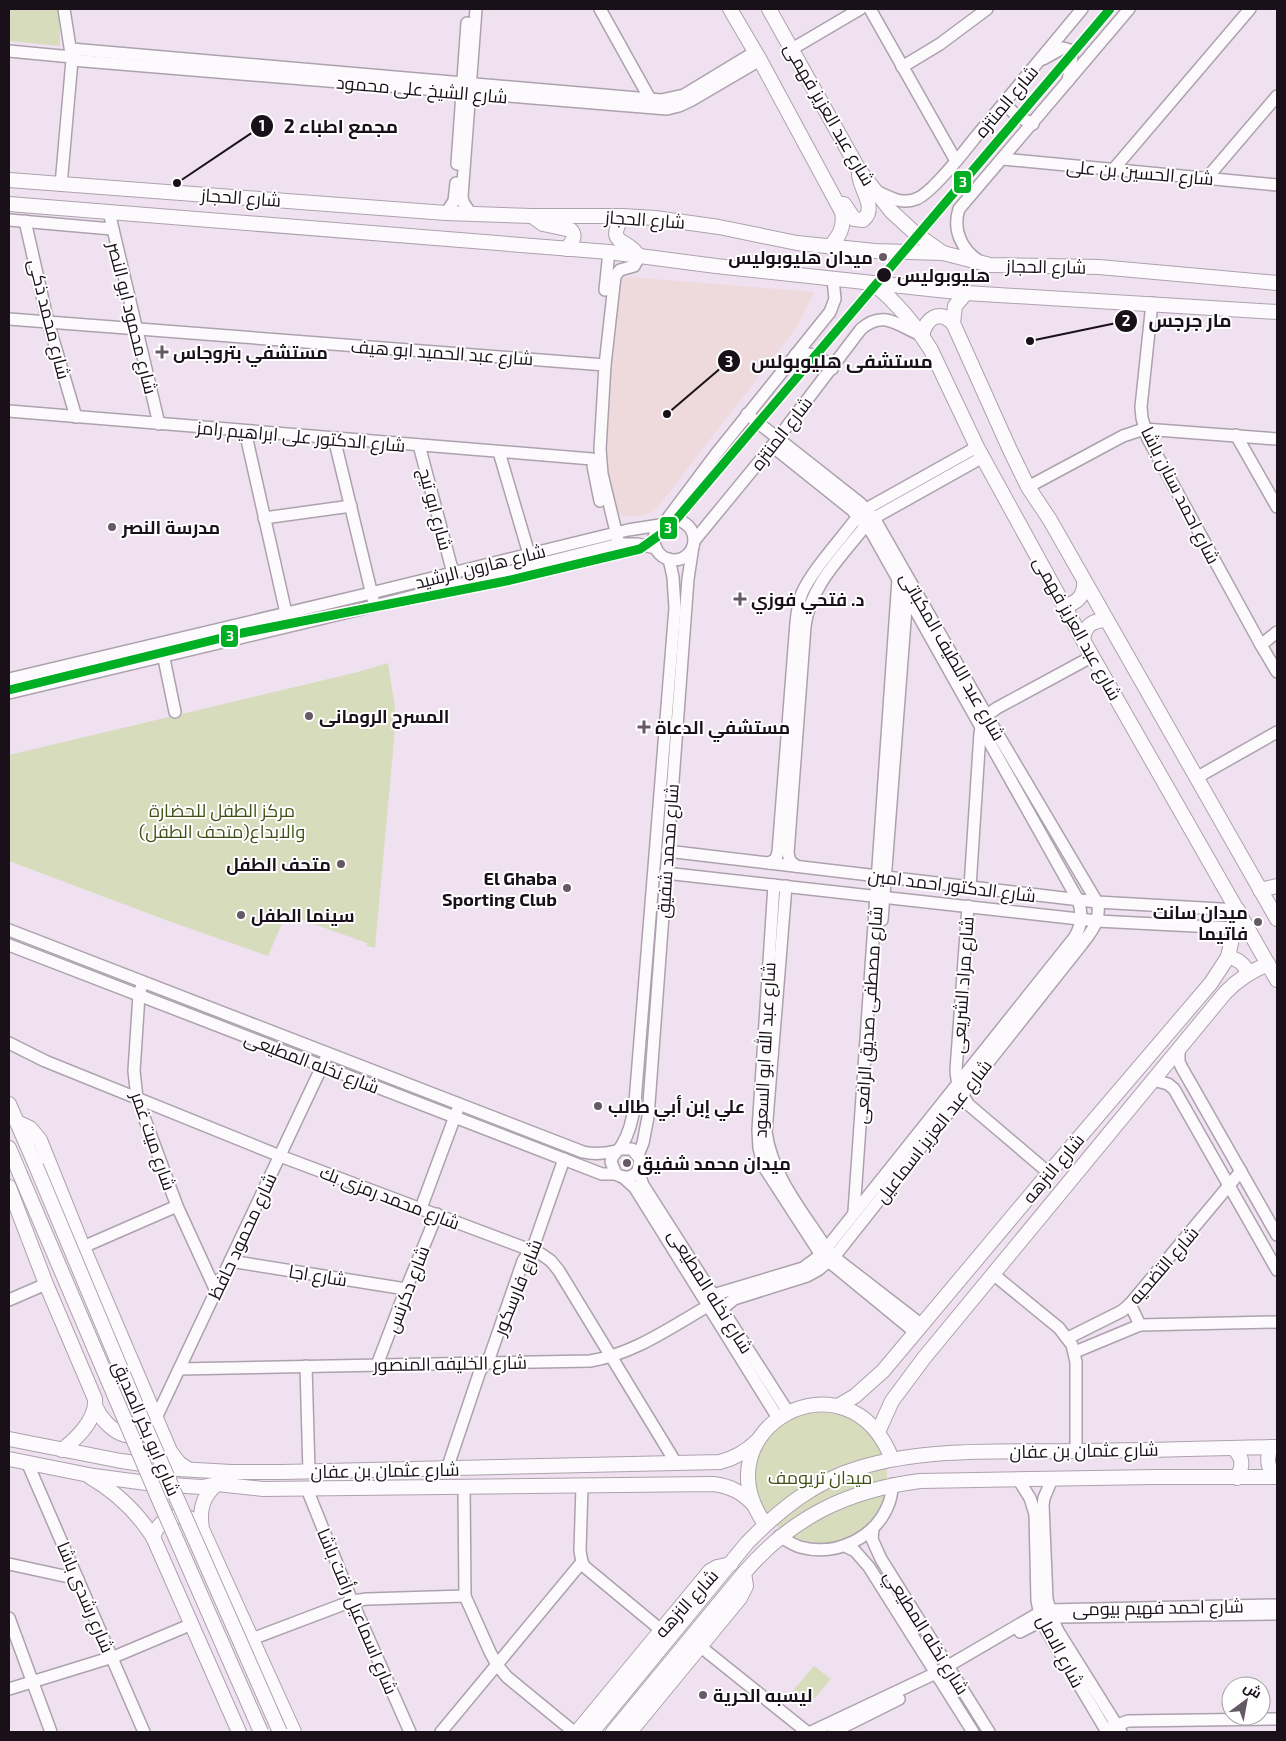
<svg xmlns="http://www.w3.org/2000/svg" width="1286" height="1741" font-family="'Exo 2',Cairo,sans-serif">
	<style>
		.medical { fill: #eedadd }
		.green { fill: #d6dcbc }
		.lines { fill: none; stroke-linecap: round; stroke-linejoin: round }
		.minor-casing { stroke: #aca2ad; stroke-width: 14 }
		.major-casing { stroke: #aca2ad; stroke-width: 16 }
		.minor { stroke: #fdfafd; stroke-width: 11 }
		.major { stroke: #fdfafd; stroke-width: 14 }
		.major-bridge-casing { stroke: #aca2ad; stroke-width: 16; stroke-linecap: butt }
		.major-bridge { stroke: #fdfafd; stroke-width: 14 }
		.metro-1-casing { stroke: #fff; stroke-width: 12 }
		.metro-1 { stroke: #00af23; stroke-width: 9 }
		.poi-dot { fill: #645964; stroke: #fff; stroke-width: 2 }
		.stop-dot { fill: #191019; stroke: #fff; stroke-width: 2 }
		.labels { text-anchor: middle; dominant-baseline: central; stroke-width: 4; stroke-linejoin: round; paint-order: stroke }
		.street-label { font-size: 18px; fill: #191019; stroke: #fff }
		.poi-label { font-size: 18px; font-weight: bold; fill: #191019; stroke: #fff; text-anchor: start }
		.stop-label { font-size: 18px; font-weight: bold; fill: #191019; stroke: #fff; text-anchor: start }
		.park-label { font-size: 18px; fill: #415115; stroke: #fff }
		.leader { fill: none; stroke: #191019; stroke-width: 2 }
		.callout-dot { fill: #191019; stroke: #fff; stroke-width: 2 }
		.mark-label { font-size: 15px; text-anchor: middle; font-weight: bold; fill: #fff }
		.callout-label { font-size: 19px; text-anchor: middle; font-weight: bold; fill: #191019; stroke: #fff; stroke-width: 4; stroke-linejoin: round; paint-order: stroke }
		.line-badge { stroke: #fff; stroke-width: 2 }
		.badge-label { font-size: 14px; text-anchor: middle; font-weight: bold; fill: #fff }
	</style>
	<rect width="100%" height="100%" fill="#efe1f0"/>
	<polygon class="medical" points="617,276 814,292 797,327 661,503 650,513 635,517 623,516 615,511 602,451"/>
	<g class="green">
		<polygon points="17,9 59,9 60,46 9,41 9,10"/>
		<polygon points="388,663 395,708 395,729 375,948 367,946 367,943 286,914 268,956 163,919 9,861 9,755 358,672"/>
		<circle cx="821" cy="1477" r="66"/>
		<polygon points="814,1666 831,1679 808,1706 792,1692"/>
	</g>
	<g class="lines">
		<defs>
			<g id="minor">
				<polyline points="600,9 650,99"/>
				<polyline points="870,9 956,161"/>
				<polyline points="71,49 661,100 684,95 755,52"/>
				<polyline points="792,49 860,9"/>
				<polyline points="9,51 72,57"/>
				<polyline points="1043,59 1063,48 1070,50 1072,56 1068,81"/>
				<polyline points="72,60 667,109 679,106 690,101 760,60"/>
				<polyline points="902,67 940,44 987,9"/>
				<polyline points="1004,103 1017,116 1033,124"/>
				<polyline points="1003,159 1277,185"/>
				<polyline points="457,164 467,23"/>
				<polyline points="1112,171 1250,9"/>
				<polyline points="1206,179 1277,96"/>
				<polyline points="61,185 72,60 64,9"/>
				<path d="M 876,191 C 889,197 901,205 916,199 C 931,194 963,153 974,139 C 1010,96 1046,52 1082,9"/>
				<polyline points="109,212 159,424"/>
				<polyline points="446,213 454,201 456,183"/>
				<polyline points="471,214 463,202 462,196 476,9"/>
				<polyline points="9,220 112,229"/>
				<polyline points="25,221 48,322 76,417"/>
				<path d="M 979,261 C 962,250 952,230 959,209 L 1129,9"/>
				<polyline points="605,290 609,252"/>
				<polyline points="1152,303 1141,407 1142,418 1148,439 1261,645 1277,672"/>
				<polyline points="9,319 605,365"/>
				<path d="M 796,354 C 811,352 823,357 832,369"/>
				<polyline points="9,411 592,459"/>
				<polyline points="245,431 286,613"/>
				<polyline points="1236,435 1277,507"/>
				<polyline points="334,438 373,599"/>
				<polyline points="419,445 453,573"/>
				<polyline points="499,452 529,554"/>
				<polyline points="593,466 600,501"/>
				<polyline points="1028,487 1123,436 1144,429 1277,439"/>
				<polyline points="264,518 351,506"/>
				<circle cx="674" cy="540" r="20"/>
				<polyline points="665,522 716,454 830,312 835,299 833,279"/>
				<polyline points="618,540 602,474 600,449 605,365 615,276 620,270 634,266 639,257"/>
				<path d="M 694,541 L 772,446 L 861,329 C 884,309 898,326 921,335"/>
				<polyline points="1261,645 1277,632"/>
				<polyline points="162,649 175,712"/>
				<polyline points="9,679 371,593 628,530 660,525"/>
				<polyline points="9,693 374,606 619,544 637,544 656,548"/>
				<polyline points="1196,778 1277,732"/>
				<polyline points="667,851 1097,902 1238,910"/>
				<path d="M 769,863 L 776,859 L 778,852 L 796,623 C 797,613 798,602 802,593 C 813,569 842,538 858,516 L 866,509 L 977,447"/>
				<path d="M 796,866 L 790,861 L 788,853 L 805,626 C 810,586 842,556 866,525 L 874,518 L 983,457"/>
				<polyline points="665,873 1097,921 1234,928"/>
				<polyline points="774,885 758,1130 759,1148 764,1167 821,1255 916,1333"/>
				<path d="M 786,886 L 766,1132 C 772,1176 803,1212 826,1248 L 834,1257 L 922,1325"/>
				<path d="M 970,887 L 980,733 C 982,722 987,714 997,708 L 1093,656"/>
				<path d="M 968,906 L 956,1070 C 957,1085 960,1094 969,1105 L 1049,1173"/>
				<polyline points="882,920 907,595"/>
				<path d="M 9,930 L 583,1152 C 595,1155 604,1154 616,1151"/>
				<polyline points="9,945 602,1174 616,1174"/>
				<polyline points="141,988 139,995 134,1071 137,1098 177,1206 216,1291"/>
				<polyline points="9,1043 45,1061 280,1156 541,1254 551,1261 559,1271 676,1463"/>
				<polyline points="1179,1049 1179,1062 1182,1068 1277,1235"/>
				<polyline points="1153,1080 1168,1084 1174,1089 1277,1270"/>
				<path d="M 620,1149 L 632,1149 L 640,1159 L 638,1171 C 632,1178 624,1179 616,1174 L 611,1162 C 612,1154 618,1152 622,1145 C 630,1132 633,1118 635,1102 L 675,608 L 673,577 L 669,559"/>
				<polyline points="638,1155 643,1143 648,1117 688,579 693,546"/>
				<polyline points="640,1167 641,1179 643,1185 788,1412"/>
				<polyline points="623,1177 635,1188 778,1418"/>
				<polyline points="421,1208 457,1111"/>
				<polyline points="854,1212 898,579"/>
				<polyline points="83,1247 177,1206"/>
				<polyline points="230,1261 406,1289"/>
				<polyline points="993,1274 1059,1328 1072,1345 1076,1362 1076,1451"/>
				<path d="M 713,1295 L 803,1268 L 821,1255 L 1074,938 C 1082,926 1083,914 1078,900 L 872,533 L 852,510 L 772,446"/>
				<polyline points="9,1300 46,1284"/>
				<polyline points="1130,1304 1140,1325"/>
				<path d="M 722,1309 L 734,1299 L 807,1276 L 818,1270 L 834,1257 L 1082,944 C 1092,931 1102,919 1097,902 L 987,716 L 874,518 L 860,503 L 747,414"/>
				<polyline points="1068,1338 1122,1311 1130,1304 1241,1171"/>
				<polyline points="1075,1352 1140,1325 1277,1322"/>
				<polyline points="377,1365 406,1289 437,1214"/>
				<polyline points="306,1366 309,1472"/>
				<path d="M 179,1369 L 590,1361 C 634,1354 671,1327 708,1306"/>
				<polyline points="156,1418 325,1060"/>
				<polyline points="27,1462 144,1732"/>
				<polyline points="447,1469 480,1371 490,1356 523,1261 535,1242 564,1159"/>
				<polyline points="1018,1479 1030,1498 1035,1514 1037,1600 1041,1621 1107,1732"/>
				<polyline points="1052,1479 1044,1498 1043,1505 1047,1599 1052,1618 1058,1631 1121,1732"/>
				<polyline points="582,1486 580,1551 582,1562 585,1567 661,1630"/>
				<polyline points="464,1487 465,1596 490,1652 497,1665 507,1677 574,1732"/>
				<polyline points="307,1489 352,1601 410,1732"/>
				<polyline points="873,1528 872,1539 881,1559 989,1732"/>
				<path d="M 779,1536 C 786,1540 793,1545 800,1547 C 836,1557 876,1538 889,1503 C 891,1498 892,1490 893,1484"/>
				<polyline points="845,1546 855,1551 869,1567 973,1732"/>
				<polyline points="9,1564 78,1579"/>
				<polyline points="9,1618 51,1732"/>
				<polyline points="1020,1632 1041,1621 1060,1617 1277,1614"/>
				<polyline points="252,1639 352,1601 367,1599 465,1596"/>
				<polyline points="701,1647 807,1732"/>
				<polyline points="9,1689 116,1656 192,1624"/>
				<polyline points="1109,1728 1128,1721 1277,1719"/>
				<polyline points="441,1732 582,1562"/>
				<polyline points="811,1732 936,1673 1039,1613 1049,1610 1277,1605"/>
				<polyline points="833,1732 899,1699"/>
			</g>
			<g id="major">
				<path d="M 730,9 L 760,60 L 842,212 C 845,227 839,236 830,247"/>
				<polyline points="769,9 859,170 891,211 916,234 943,253"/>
				<polyline points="9,180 446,213 532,216 623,216 655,218 719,227 797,243 875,251 943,253 990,265 1099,267 1277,283"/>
				<polyline points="9,204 609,252 716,266 966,293 1277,312"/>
				<path d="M 844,204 L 854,219 L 863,220 C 878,208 859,188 859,174"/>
				<path d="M 532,216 L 543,224 L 571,230 C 577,237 571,242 567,249"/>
				<path d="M 623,216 C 604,247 629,237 639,257"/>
				<path d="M 873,283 C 896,302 915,324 931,350 L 977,447 L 1083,640 L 1277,980"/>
				<polyline points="966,293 955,306 953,323 1010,450 1028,487 1050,520 1277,919"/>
				<path d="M 922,336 C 926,318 939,309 953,323"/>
				<path d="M 1064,606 C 1078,603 1085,595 1084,581"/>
				<path d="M 1083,640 C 1085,626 1091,621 1105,620"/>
				<polyline points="1260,890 1277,886"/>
				<path d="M 1228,957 C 1238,959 1244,963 1248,973"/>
				<polyline points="9,1104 36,1166"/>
				<polyline points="17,1122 30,1128 40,1140 83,1247 170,1451 179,1463 188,1469"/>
				<polyline points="9,1148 20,1174"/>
				<path d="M 9,1187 L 46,1284 L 95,1399 C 97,1419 76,1439 62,1450"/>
				<path d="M 95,1406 C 106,1430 134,1450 153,1422"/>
				<polyline points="838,1406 855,1396 883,1371 1049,1173 1211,983 1228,957 1238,910"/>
				<path d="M 878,1432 L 892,1401 L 924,1358 L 1225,993 C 1238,979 1251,971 1268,964"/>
				<path d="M 9,1439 L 121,1461 L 179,1469 L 231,1472 L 282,1472 L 720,1462 C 735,1458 746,1452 757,1441"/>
				<path d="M 1271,1447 C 1266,1459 1267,1468 1276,1477"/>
				<path d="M 1233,1448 C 1244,1458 1243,1466 1237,1478"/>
				<path d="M 9,1459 L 94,1476 L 154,1484 L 202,1487 L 217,1484 L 263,1489 L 713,1484 C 730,1486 742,1492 754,1505"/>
				<path d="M 90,1477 C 116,1492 137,1512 153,1537 L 239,1732"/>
				<path d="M 217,1484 C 202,1496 199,1511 202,1529 L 294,1732"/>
				<path d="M 765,1524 C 698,1429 848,1346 892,1459"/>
				<path d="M 153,1537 C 159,1519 178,1510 195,1521"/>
				<polyline points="577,1732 710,1571 717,1567 731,1564"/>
				<path d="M 592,1732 L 747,1543 C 779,1510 815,1481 859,1468 C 925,1447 1008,1452 1077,1451 C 1144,1451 1210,1448 1277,1447"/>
				<path d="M 613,1732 L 744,1573 C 792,1517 848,1490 920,1481 L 1155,1477 L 1277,1477"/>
				<polyline points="630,1732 740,1598 746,1586 744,1573"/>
			</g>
		</defs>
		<use href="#minor" class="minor-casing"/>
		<use href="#major" class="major-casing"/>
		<use href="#minor" class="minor"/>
		<use href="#major" class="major"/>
		<defs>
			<g id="major-bridge">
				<polyline points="36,1166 141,1417 280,1732"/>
				<polyline points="20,1174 160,1502 261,1732"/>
			</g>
		</defs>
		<use href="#major-bridge" class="major-bridge-casing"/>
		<use href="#major-bridge" class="major-bridge"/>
		<defs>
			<polyline id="metro-1" points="9,690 242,633 506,581 640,549 668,529 1110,9"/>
		</defs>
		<use href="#metro-1" class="metro-1-casing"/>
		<use href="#metro-1" class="metro-1"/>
	</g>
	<g class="poi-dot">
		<circle cx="883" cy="257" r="5"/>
		<path d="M159.5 344.5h5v5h5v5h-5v5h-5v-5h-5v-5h5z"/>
		<circle cx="112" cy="527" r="5"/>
		<path d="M737.5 591.5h5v5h5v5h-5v5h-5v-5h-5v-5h5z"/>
		<circle cx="309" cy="716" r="5"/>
		<path d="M641.5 719.5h5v5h5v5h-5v5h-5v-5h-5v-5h5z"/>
		<circle cx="341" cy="864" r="5"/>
		<circle cx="567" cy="888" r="5"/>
		<circle cx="241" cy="915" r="5"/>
		<circle cx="1258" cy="922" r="5"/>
		<circle cx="598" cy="1106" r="5"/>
		<circle cx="627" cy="1163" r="5"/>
		<circle cx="703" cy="1695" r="5"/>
	</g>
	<circle class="stop-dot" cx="884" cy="275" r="8"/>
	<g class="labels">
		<g class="street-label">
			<text transform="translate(422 89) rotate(5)">شارع الشيخ على محمود</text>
			<text transform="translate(1006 101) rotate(-50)">شارع المنتزه</text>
			<text transform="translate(830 114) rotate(60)">شارع عبد العزيز فهمى</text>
			<text transform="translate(1140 172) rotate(5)">شارع الحسين بن على</text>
			<text transform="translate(241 197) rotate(4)">شارع الحجاز</text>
			<text transform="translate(645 219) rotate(4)">شارع الحجاز</text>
			<text transform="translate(1046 266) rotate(1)">شارع الحجاز</text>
			<text transform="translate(133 318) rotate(76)">شارع محمود ابو النصر</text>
			<text transform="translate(50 319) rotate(76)">شارع محمد ذكى</text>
			<text transform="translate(442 352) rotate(4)">شارع عبد الحميد ابو هيف</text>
			<text transform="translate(781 433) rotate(-52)">شارع المنتزه</text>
			<text transform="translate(301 436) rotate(5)">شارع الدكتور على ابراهيم رامز</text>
			<text transform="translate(1181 495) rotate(63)">شارع احمد سنان باشا</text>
			<text transform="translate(436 509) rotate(75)">شارع ابو تيج</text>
			<text transform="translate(480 566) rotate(-14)">شارع هارون الرشيد</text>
			<text transform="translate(1078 628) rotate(61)">شارع عبد العزيز فهمى</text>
			<text transform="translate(953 656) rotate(60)">شارع عبد اللطيف المكباتى</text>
			<text transform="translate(667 851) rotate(-86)">شارع محمد شفيق</text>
			<text transform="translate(952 885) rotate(7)">شارع الدكتور احمد امين</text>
			<text transform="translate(962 985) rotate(-86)">شارع مراد الشريعى</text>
			<text transform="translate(868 1015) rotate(-86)">شارع مصطفى صديق الرافعى</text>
			<text transform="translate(764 1050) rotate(-87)">شارع عبد الله ابو السعود</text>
			<text transform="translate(312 1062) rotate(21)">شارع نخله المطيعى</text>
			<text transform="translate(933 1131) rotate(-52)">شارع عبد العزيز اسماعيل</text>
			<text transform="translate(154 1141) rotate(71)">شارع ميت غمر</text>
			<text transform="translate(1053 1168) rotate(-50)">شارع النزهه</text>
			<text transform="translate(390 1197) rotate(21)">شارع محمد رمزى بك</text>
			<text transform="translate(242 1236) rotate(-65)">شارع محمود حافظ</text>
			<text transform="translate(1163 1265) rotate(-49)">شارع التضحيه</text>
			<text transform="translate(318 1275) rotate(9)">شارع اجا</text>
			<text transform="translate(517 1287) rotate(-68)">شارع فارسكور</text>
			<text transform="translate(407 1289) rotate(-69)">شارع دكرنس</text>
			<text transform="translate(711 1291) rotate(58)">شارع نخله المطيعى</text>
			<text transform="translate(450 1363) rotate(-1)">شارع الخليفه المنصور</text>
			<text transform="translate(147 1428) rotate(67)">شارع ابو بكر الصديق</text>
			<text transform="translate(1084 1450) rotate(-1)">شارع عثمان بن عفان</text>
			<text transform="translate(385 1470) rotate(-1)">شارع عثمان بن عفان</text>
			<text transform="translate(86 1597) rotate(67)">شارع رشدى باشا</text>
			<text transform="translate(686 1603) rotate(-48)">شارع النزهه</text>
			<text transform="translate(1158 1607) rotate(-1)">شارع احمد فهيم بيومى</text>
			<text transform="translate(358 1611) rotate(67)">شارع اسماعيل رأفت باشا</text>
			<text transform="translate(927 1632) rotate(58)">شارع نخله المطيعي</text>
			<text transform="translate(1061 1651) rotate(62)">شارع الامل</text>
		</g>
		<g class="poi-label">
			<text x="873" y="257" text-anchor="end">ميدان هليوبوليس</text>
			<text x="173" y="352">مستشفي بتروجاس</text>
			<text x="122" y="527">مدرسة النصر</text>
			<text x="751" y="599">د. فتحي فوزي</text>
			<text x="319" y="716">المسرح الرومانى</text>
			<text x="655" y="727">مستشفي الدعاة</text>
			<text x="331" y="864" text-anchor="end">متحف الطفل</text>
			<text x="557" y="878" text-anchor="end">El Ghaba<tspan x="557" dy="21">Sporting Club</tspan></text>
			<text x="1248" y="912" text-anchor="end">ميدان سانت<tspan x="1248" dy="21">فاتيما</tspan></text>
			<text x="251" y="915">سينما الطفل</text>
			<text x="608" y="1106">علي إبن أبي طالب</text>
			<text x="637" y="1163">ميدان محمد شفيق</text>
			<text x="713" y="1695">ليسبه الحرية</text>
		</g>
		<g class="stop-label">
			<text x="897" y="275">هليوبوليس</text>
		</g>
		<g class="park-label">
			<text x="222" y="810">مركز الطفل للحضارة<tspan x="222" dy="21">والابداع(متحف الطفل)</tspan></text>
			<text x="820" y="1477">ميدان تريومف</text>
		</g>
	</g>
	<path class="leader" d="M177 183L262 126M1030 341L1126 321M667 414L729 361"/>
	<g class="callout-dot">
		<circle cx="177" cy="183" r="5"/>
		<circle cx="1030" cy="341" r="5"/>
		<circle cx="667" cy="414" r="5"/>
		<circle cx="262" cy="126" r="12"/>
		<circle cx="1126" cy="321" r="12"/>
		<circle cx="729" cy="361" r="12"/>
	</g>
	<g class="mark-label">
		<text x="262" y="131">1</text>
		<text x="1126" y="326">2</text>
		<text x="729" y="367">3</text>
	</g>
	<g class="callout-label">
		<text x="341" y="133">مجمع اطباء 2</text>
		<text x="1190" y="327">مار جرجس</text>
		<text x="842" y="368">مستشفى هليوبولس</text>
	</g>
	<g class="line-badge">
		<rect x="953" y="170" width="19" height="24" rx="5" fill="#00af23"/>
		<rect x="659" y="516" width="19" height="24" rx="5" fill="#00af23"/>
		<rect x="220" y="624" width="19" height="24" rx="5" fill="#00af23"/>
	</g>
	<g class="badge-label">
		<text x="963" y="187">3</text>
		<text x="668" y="533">3</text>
		<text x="230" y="641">3</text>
	</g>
	<rect width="1286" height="1741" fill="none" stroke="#191019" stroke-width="20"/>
	<g transform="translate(1246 1701) rotate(32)"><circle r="24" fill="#ffffff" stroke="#a39fa3"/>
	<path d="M0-4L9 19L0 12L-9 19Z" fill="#645964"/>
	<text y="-8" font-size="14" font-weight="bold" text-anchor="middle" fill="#191019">ش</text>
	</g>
</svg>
